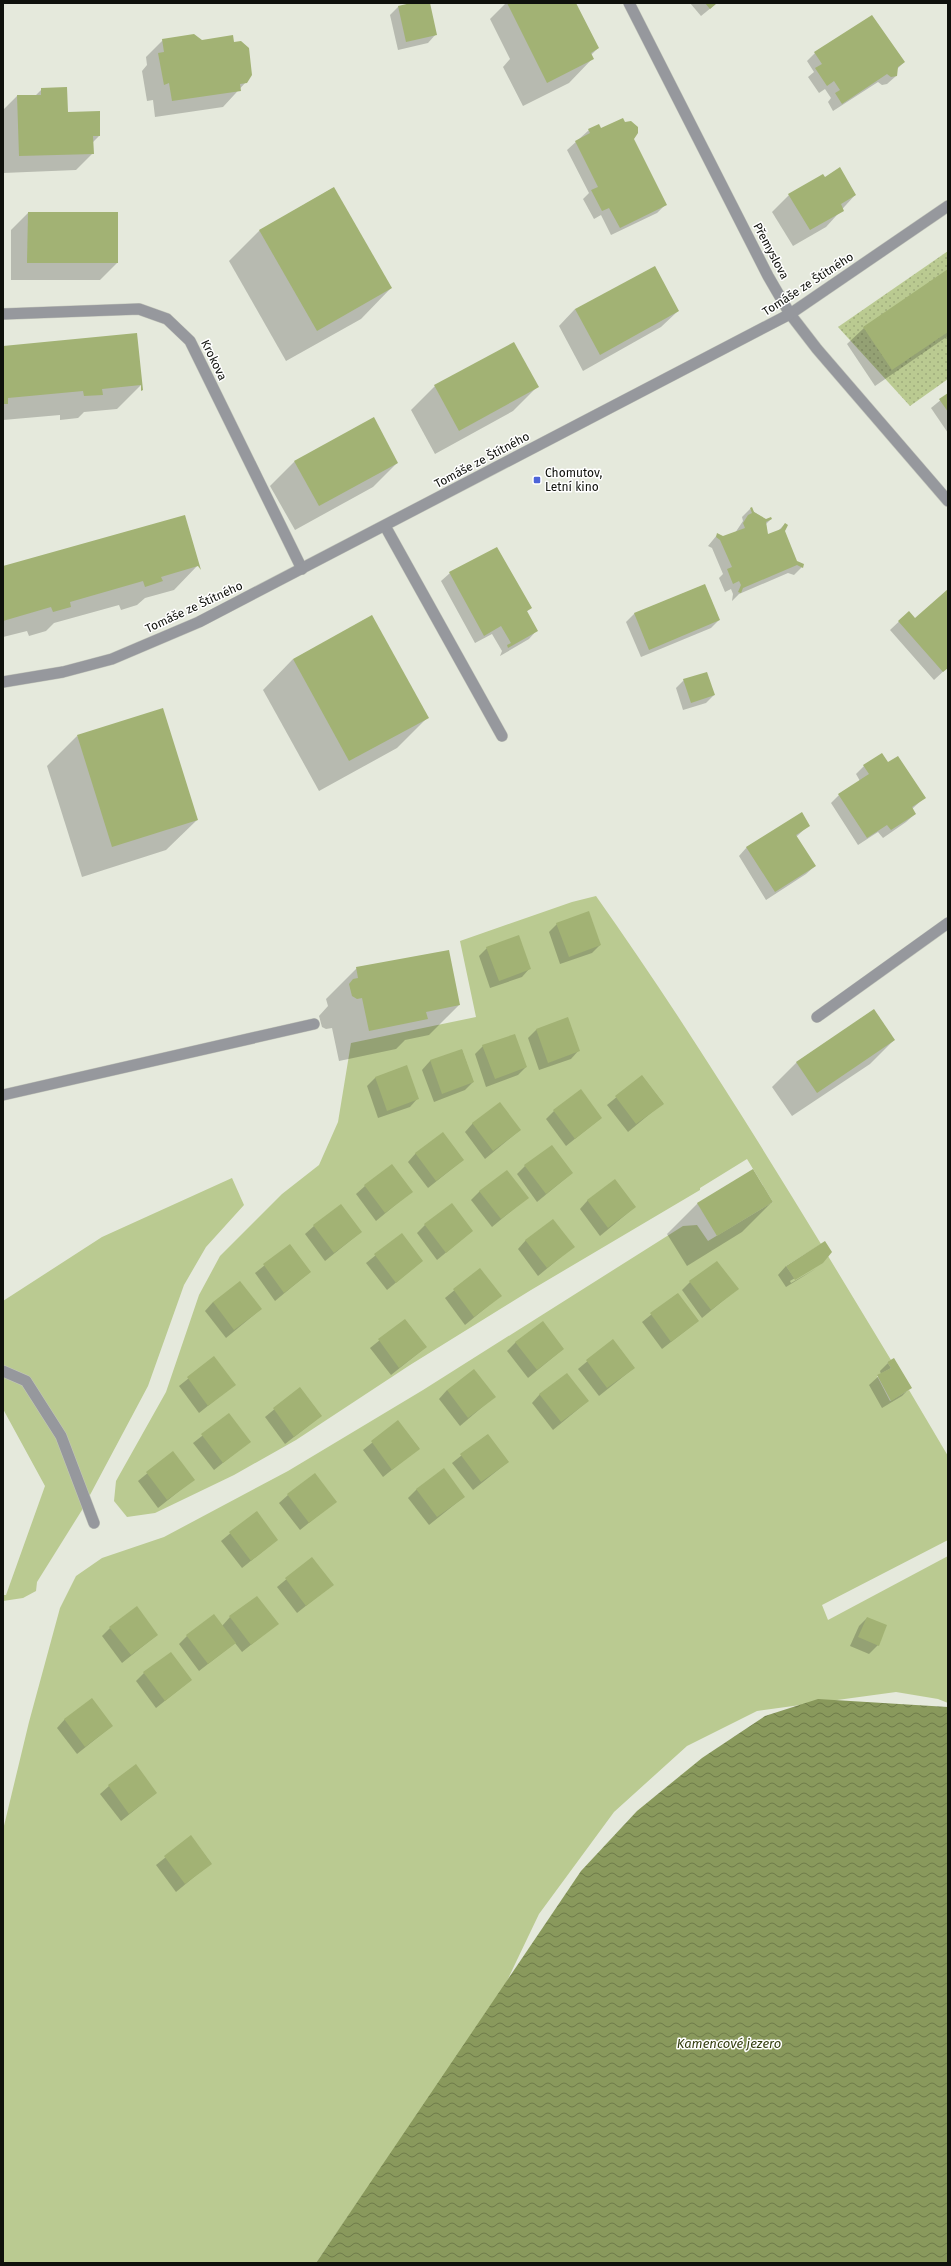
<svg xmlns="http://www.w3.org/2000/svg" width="951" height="2266" font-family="'Fira Sans',sans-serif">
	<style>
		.grass { fill: url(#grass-dots) }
		.park { fill: #baca91 }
		.water { fill: url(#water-waves) }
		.shadow { fill: #0003 }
		.building { fill: #a2b274 }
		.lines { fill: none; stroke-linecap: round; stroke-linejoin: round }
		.service-casing { stroke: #c3c6bb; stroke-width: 12 }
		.minor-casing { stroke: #c3c6bb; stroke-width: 12 }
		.service { stroke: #96989d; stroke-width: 11 }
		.minor { stroke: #96989d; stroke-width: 11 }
		.poi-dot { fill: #4d64d8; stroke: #fff; stroke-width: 1.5 }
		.labels { text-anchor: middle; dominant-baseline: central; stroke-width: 3; stroke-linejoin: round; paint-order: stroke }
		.street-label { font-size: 12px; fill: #0f110c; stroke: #fff }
		.poi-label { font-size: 12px; fill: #0f110c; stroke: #fff; text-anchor: start }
		.water-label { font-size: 13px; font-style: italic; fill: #333e0f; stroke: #fff }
	</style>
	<defs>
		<pattern id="grass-dots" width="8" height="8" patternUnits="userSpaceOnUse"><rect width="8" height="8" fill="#baca91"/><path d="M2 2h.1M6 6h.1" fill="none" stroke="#9fac7c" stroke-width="1.8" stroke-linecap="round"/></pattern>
		<pattern id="water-waves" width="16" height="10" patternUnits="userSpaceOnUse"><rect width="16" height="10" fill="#89995c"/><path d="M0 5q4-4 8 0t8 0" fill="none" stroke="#6e7b4a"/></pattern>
	</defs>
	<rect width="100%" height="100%" fill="#e5e9dc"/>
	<polygon class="grass" points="948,251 948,379 910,406 838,327"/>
	<g class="park">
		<path d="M 596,896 C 676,1009 749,1126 821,1244 L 786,1266 L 795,1279 L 828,1256 L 891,1360 L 887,1362 L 891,1368 L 877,1376 L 890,1401 L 909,1390 L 948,1456 L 948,1540 L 822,1605 L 828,1620 L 948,1556 L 948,1703 L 938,1699 L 896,1692 L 757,1711 L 687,1746 L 614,1812 L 539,1914 L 462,2075 L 362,2196 L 316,2263 L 3,2263 L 3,1830 L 29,1722 L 60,1608 L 76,1576 L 102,1558 L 164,1537 L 288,1471 L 423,1390 L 683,1226 L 697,1225 L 708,1241 L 773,1202 L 747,1159 L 700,1188 L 700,1190 L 531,1290 L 410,1365 L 296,1440 L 234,1475 L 155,1513 L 127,1517 L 114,1501 L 116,1481 L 166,1392 L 199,1295 L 220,1256 L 282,1194 L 319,1165 L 338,1122 L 351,1043 L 476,1017 L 460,941 L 572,902 Z"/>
		<polygon points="232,1178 244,1205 206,1247 184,1285 148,1386 82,1510 37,1582 36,1591 23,1598 3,1601 3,1595 6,1595 45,1486 3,1409 3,1301 102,1237"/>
	</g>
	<polygon class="water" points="818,1699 948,1707 948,2263 316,2263 581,1871 637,1811 702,1758 765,1716"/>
	<g class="shadow">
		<polygon points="415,3 429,3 436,34 428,43 398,50 390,15 398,7"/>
		<polygon points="506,3 575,3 598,48 591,55 593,58 569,83 523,106 503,67 510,59 490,19"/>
		<polygon points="690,3 717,3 701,16"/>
		<polygon points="163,40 246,82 223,107 155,117 153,100 147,101 142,71 147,65 146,57"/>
		<polygon points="815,53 904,62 897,69 896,76 887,84 882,85 878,82 833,111 828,102 831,98 825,89 819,93 808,77 814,72 807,61"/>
		<polygon points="42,89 67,113 99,136 92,143 93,153 76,170 3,173 3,110 17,96 35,96"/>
		<polygon points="589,130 632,139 666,204 657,213 611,235 601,215 594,219 583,199 589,193 567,150"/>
		<polygon points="824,178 855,195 826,227 793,246 772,212 789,195"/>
		<polygon points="333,188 391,288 361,319 286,361 229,261 259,231"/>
		<polygon points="28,213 117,213 117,263 100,280 11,280 11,230"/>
		<polygon points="948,270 948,336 875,386 847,344 864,328"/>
		<polygon points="575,309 678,311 661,327 583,371 559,326"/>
		<polygon points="3,348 141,385 117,409 84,412 78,418 60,420 60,415 3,420"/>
		<polygon points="435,386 537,387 513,411 435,454 411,410"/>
		<polygon points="948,394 948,433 931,408"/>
		<polygon points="294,462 397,463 373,487 295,530 270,486"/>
		<polygon points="750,509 766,520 771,519 766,524 767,536 777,532 785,524 784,531 796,562 802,567 794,575 788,573 739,594 732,601 733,594 731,589 725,592 719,578 723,574 712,548 708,546 717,535 723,537 735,533 743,521 742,517"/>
		<polygon points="198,565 174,590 145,598 137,605 121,610 119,605 54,623 46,631 29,636 27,631 3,637 3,567"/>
		<polygon points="450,573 531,608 526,612 537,630 529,639 500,656 502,651 492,634 475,643 441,581"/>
		<polygon points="704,585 719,620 711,628 641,657 626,622 634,614"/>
		<polygon points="948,591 948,667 934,680 890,630 909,612 915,619"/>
		<polygon points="293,659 427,718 397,748 319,791 263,690"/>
		<polygon points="684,680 714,695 706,703 683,710 676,688"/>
		<polygon points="77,736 197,820 166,850 82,877 47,766"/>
		<polygon points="887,763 924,798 912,809 915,814 906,822 883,838 878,832 858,845 831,803 839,795 860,781 856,774 864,766"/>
		<polygon points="809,825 796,837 815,866 806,874 766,900 739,856 747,847"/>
		<polygon points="557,924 600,945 592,953 560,964 549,932"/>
		<polygon points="487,948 530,968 522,977 490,988 479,956"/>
		<polygon points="357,968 459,1005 429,1035 405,1040 396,1049 339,1061 332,1028 326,1029 322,1027 319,1016 328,1006 326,999"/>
		<polygon points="874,1010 894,1040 870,1064 792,1116 772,1087 796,1063"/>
		<polygon points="568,1019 579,1050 571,1059 539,1070 528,1038 536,1030"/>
		<polygon points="483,1046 526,1067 518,1075 486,1087 475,1054"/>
		<polygon points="462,1050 473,1082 465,1090 434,1102 422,1070 430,1061"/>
		<polygon points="406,1066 418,1098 410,1107 378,1118 367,1086 375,1078"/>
		<polygon points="642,1076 663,1103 628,1132 607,1105"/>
		<polygon points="554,1111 601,1118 566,1146 546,1119"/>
		<polygon points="473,1123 520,1130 485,1159 465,1132"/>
		<polygon points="416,1153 463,1160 428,1188 408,1162"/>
		<polygon points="525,1166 572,1173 537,1202 517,1174"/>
		<polygon points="365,1186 411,1192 376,1221 356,1194"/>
		<polygon points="480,1191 527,1198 492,1227 471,1200"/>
		<polygon points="588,1200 635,1207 600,1236 580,1209"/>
		<polygon points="772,1202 742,1232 687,1266 667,1234 698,1203"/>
		<polygon points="425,1225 472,1231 437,1260 417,1233"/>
		<polygon points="314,1226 361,1232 325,1261 305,1234"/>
		<polygon points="401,1235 422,1261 387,1290 366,1263"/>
		<polygon points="526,1240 573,1247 538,1276 518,1249"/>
		<polygon points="290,1245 310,1272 275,1301 255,1273"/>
		<polygon points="822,1262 790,1281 791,1283 817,1268 786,1287 778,1275 786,1266"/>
		<polygon points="480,1269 500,1296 465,1325 445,1298"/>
		<polygon points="690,1282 737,1289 702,1318 682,1290"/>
		<polygon points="677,1294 698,1321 662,1349 642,1322"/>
		<polygon points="213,1302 261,1309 226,1338 205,1311"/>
		<polygon points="405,1320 426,1347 391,1375 370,1348"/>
		<polygon points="613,1340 634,1368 599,1396 578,1369"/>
		<polygon points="516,1342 563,1349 528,1378 507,1351"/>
		<polygon points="214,1358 234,1385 199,1413 179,1386"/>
		<polygon points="888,1363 910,1388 902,1396 882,1408 869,1385 881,1374 880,1371"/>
		<polygon points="300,1388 321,1416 285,1444 265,1417"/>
		<polygon points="447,1390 494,1397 460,1426 439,1399"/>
		<polygon points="540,1394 588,1401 553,1430 532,1403"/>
		<polygon points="229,1415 249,1442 214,1470 193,1443"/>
		<polygon points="398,1422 419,1448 383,1477 363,1450"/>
		<polygon points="487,1435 508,1462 473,1490 452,1463"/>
		<polygon points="173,1452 193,1480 158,1508 138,1481"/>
		<polygon points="417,1489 464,1497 429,1525 408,1498"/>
		<polygon points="288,1495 335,1502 300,1530 279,1503"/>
		<polygon points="256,1512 277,1540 242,1568 221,1541"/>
		<polygon points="312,1558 332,1585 297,1613 277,1587"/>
		<polygon points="230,1617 277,1624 242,1652 235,1643 199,1671 179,1644 187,1636 222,1626"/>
		<polygon points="867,1618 878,1645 869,1654 850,1646 859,1626"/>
		<polygon points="110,1628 157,1635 122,1663 102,1636"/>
		<polygon points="144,1673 191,1680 156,1708 136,1681"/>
		<polygon points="65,1719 112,1726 77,1754 57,1728"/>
		<polygon points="109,1786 156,1793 121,1821 100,1794"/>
		<polygon points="191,1837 211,1863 176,1892 156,1865"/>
	</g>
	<g class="building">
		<polygon points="411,3 430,3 437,35 406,42 398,6"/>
		<polygon points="507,3 576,3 599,48 591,53 594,59 547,83"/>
		<polygon points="705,3 717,3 710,9"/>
		<polygon points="872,15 905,62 898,67 897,76 891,77 887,74 842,104 835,93 840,90 834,81 827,86 815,68 822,64 814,52"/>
		<polygon points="194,34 202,40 233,35 234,42 241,41 249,48 252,75 247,83 240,84 241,91 172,101 169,83 164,85 158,53 164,52 162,39"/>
		<polygon points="67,87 68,112 100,111 100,136 93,136 94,154 19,156 17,95 41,95 41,88"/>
		<polygon points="623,118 625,122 631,121 638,127 638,133 634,139 667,205 620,228 609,208 602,211 591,190 598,187 575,141 590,133 588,129 599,124 601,128"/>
		<polygon points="840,167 856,195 841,204 844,211 810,230 788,194 823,174 825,177"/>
		<polygon points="334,187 392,288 317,331 259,230"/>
		<polygon points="28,212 118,212 118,263 27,263"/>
		<polygon points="655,266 679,311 600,355 575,309"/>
		<polygon points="948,269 948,332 892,370 863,327"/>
		<polygon points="137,333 143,390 141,391 141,385 102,389 103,395 84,396 83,391 8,398 8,404 3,404 3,346"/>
		<polygon points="514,342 539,387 459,431 434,385"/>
		<polygon points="948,393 948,412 939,399"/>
		<polygon points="374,417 398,463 319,506 294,461"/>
		<polygon points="752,507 754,512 766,519 771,517 772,519 766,522 768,534 781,529 785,523 788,525 785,531 797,561 804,564 803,568 797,565 743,588 741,593 738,592 741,585 739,581 733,584 727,569 732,567 720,540 716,537 717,533 723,536 745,528 743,523 748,515 752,513 750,508"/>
		<polygon points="185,515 201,570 198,566 161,577 163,581 145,587 143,581 70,602 71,607 53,612 51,607 3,621 3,566"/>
		<polygon points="497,547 532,608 527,611 538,631 508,648 507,645 511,643 501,626 484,636 449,572"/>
		<polygon points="705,584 720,620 649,650 634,613"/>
		<polygon points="948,589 948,668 943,672 898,621 909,611 915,618"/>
		<polygon points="372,615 429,718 349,761 293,659"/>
		<polygon points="707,672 715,695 691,703 683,679"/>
		<polygon points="163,708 198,820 112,847 77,735"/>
		<polygon points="882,753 888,762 898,756 926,798 912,807 916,814 891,830 887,825 867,838 838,794 869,774 863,765"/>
		<polygon points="802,812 810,826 796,835 816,866 775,892 746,847"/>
		<polygon points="589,911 601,945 569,957 556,923"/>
		<polygon points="519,935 531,969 499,981 486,947"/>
		<polygon points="449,950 460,1005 426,1012 428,1019 369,1031 362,998 357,999 352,996 349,984 353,979 358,978 356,967"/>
		<polygon points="874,1009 895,1040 817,1093 796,1062"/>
		<polygon points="568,1017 580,1051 548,1063 536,1029"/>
		<polygon points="515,1034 527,1067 495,1079 482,1045"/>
		<polygon points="462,1049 474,1082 442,1094 430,1060"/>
		<polygon points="407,1065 419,1099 387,1111 375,1077"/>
		<polygon points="642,1075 664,1104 636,1124 615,1096"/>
		<polygon points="581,1089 602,1118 575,1139 553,1110"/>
		<polygon points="500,1102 521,1130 493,1151 472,1123"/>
		<polygon points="443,1132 464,1160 436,1181 415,1153"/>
		<polygon points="552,1145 573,1173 546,1194 524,1165"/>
		<polygon points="392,1164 413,1192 385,1213 364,1185"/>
		<polygon points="753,1169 773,1202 717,1236 697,1203"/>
		<polygon points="507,1170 529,1198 501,1219 479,1191"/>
		<polygon points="615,1179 636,1207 608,1228 587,1200"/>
		<polygon points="452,1203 473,1231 446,1253 424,1224"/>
		<polygon points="341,1204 362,1232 334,1253 313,1225"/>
		<polygon points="553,1219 575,1247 547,1268 525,1240"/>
		<polygon points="402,1233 423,1261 396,1283 374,1254"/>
		<polygon points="825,1241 832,1252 823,1263 795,1280 786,1266"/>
		<polygon points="290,1244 311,1272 284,1293 263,1264"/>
		<polygon points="717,1261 739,1289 711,1310 689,1281"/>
		<polygon points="480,1268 502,1296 474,1317 453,1289"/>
		<polygon points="240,1281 262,1309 234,1330 213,1302"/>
		<polygon points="678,1293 699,1321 671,1342 650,1313"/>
		<polygon points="405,1319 427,1347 399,1368 378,1339"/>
		<polygon points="543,1321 564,1349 537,1370 515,1342"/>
		<polygon points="613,1339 635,1368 607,1388 586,1360"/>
		<polygon points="214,1356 236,1385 208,1406 187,1377"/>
		<polygon points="894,1358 912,1388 891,1401 877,1375 891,1368 887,1362"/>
		<polygon points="474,1369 496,1397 468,1418 447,1390"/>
		<polygon points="567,1373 589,1401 561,1422 539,1394"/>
		<polygon points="300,1387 322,1416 294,1437 273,1408"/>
		<polygon points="229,1413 251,1442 223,1463 201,1434"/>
		<polygon points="398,1420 420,1449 392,1470 371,1441"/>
		<polygon points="488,1434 509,1462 481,1482 460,1454"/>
		<polygon points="173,1451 195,1480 167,1500 146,1472"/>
		<polygon points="444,1468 465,1497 437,1517 416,1489"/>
		<polygon points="315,1473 337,1502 309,1523 287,1494"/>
		<polygon points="257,1511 278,1540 251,1561 229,1532"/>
		<polygon points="312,1557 334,1585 306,1606 285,1578"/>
		<polygon points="257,1596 279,1624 251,1645 229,1616"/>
		<polygon points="137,1606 158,1635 131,1655 109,1627"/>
		<polygon points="214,1614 236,1643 208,1664 186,1635"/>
		<polygon points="867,1617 887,1625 879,1646 858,1637"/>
		<polygon points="171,1652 192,1680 165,1701 143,1672"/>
		<polygon points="92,1698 113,1726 85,1747 64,1719"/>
		<polygon points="136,1764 157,1793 129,1814 108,1785"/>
		<polygon points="191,1835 212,1864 185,1884 164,1856"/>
	</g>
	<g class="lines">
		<defs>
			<g id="service">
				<polyline points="385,526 502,736"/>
				<polyline points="817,1017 948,923"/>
				<polyline points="3,1095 314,1024"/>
				<polyline points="3,1371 26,1381 61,1436 94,1523"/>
			</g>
			<g id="minor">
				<polyline points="629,3 768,276 790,314 817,349 948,501"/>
				<polyline points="3,314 139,309 167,319 190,341 302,569"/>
				<polyline points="3,682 63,672 112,659 199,622 790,314 948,206"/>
			</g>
		</defs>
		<use href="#service" class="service-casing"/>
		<use href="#minor" class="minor-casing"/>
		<use href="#service" class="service"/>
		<use href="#minor" class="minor"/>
	</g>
	<rect class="poi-dot" x="533" y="476" width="8" height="8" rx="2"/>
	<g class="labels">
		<g class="street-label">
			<text transform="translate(771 251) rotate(62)">Přemyslova</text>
			<text transform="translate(808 284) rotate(-33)">Tomáše ze Štítného</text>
			<text transform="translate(214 360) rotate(64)">Krokova</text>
			<text transform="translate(482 460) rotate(-28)">Tomáše ze Štítného</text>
			<text transform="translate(194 607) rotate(-25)">Tomáše ze Štítného</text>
		</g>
		<g class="poi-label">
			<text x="545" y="473">Chomutov,<tspan x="545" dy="14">Letní kino</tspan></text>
		</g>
		<g class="water-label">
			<text x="729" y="2043">Kamencové jezero</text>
		</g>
	</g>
	<rect width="951" height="2266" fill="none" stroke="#0f110c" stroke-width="8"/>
</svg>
